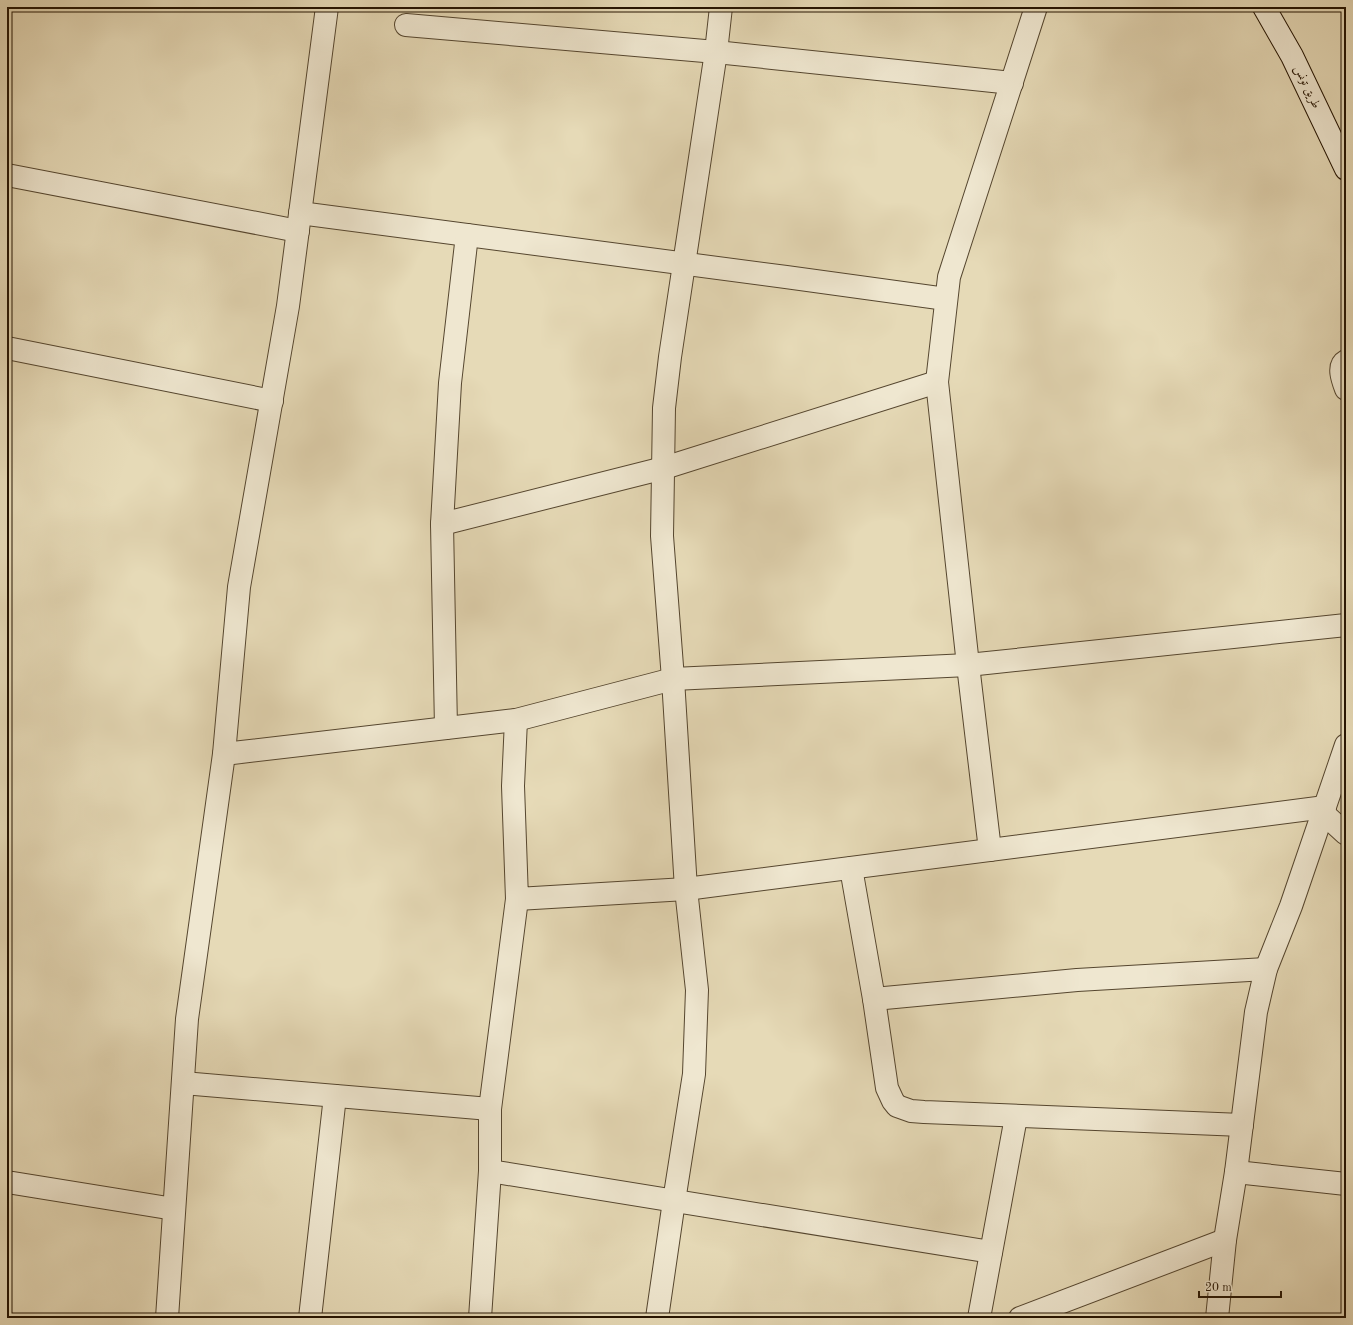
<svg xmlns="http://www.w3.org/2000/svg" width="1353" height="1325" font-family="'Old Standard TT',Amiri,serif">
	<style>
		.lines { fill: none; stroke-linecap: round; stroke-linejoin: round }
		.street-casing { stroke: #55462f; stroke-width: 24 }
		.secondary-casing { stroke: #251402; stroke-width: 24 }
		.street { stroke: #efe7d0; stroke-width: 22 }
		.secondary { stroke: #efe7d0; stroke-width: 22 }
		.labels { text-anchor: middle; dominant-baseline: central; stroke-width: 3; stroke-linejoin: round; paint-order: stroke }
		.street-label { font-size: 12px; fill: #251402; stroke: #efe7d0 }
	</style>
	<rect width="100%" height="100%" fill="#e6dab7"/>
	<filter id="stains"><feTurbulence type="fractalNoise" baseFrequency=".005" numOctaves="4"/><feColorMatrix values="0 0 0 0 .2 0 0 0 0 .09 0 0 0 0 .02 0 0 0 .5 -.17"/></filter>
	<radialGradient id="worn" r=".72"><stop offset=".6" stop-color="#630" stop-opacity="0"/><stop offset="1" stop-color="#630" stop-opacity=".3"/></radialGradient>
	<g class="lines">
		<defs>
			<g id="street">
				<polyline points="406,25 716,52 1012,83"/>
				<polyline points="7,175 298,231"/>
				<polyline points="300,213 786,277 946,299"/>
				<polyline points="7,348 272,401"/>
				<path d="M 1346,361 C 1337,366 1343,381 1346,389"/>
				<polyline points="442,524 664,468 937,382"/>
				<polyline points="516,720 513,786 517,899 686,889 1325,807"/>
				<polyline points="446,728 442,524 450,383 467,235"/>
				<polyline points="224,754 516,720 673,679 968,665 1346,625"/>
				<polyline points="1323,813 1346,834"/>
				<polyline points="990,850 968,665 937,382 949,277 1036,7"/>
				<polyline points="851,868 874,999 887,1088 893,1101 897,1106 911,1111 924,1112 1242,1125"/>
				<polyline points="874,999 1077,980 1266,969"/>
				<polyline points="183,1083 490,1109"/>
				<polyline points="490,1171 991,1252"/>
				<polyline points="1236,1172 1346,1184"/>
				<polyline points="7,1182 174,1209"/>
				<polyline points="167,1318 187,1019 224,754 239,587 288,306 327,7"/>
				<polyline points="310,1318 335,1096"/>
				<polyline points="480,1318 490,1171 490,1109 517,899"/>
				<polyline points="657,1318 674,1201 694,1074 697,990 686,889 673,679 662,536 664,408 670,357 716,52 721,7"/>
				<polyline points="979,1318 1016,1117"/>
				<polyline points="1020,1318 1225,1240"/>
				<polyline points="1217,1318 1225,1240 1236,1172 1256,1012 1266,969 1291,906 1346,745"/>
			</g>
			<polyline id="secondary" points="1264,7 1292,56 1346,169"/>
		</defs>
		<use href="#street" class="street-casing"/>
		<use href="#secondary" class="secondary-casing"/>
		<use href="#street" class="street"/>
		<use href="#secondary" class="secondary"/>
	</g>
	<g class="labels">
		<g class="street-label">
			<text transform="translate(1307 87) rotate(65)">طريق تونس</text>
		</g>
	</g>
	<rect width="1353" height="1325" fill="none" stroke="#e6dab7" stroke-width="24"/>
	<rect x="8" y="8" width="1337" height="1309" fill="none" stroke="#251402" stroke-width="2"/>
	<rect x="12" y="12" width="1329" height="1301" fill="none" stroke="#251402"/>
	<path d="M1199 1291v6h82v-6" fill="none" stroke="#251402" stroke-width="2"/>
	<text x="1205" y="1291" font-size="12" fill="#251402" stroke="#efe7d0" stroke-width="3" paint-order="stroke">20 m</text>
	<rect width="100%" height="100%" filter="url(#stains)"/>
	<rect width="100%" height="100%" fill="url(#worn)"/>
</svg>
